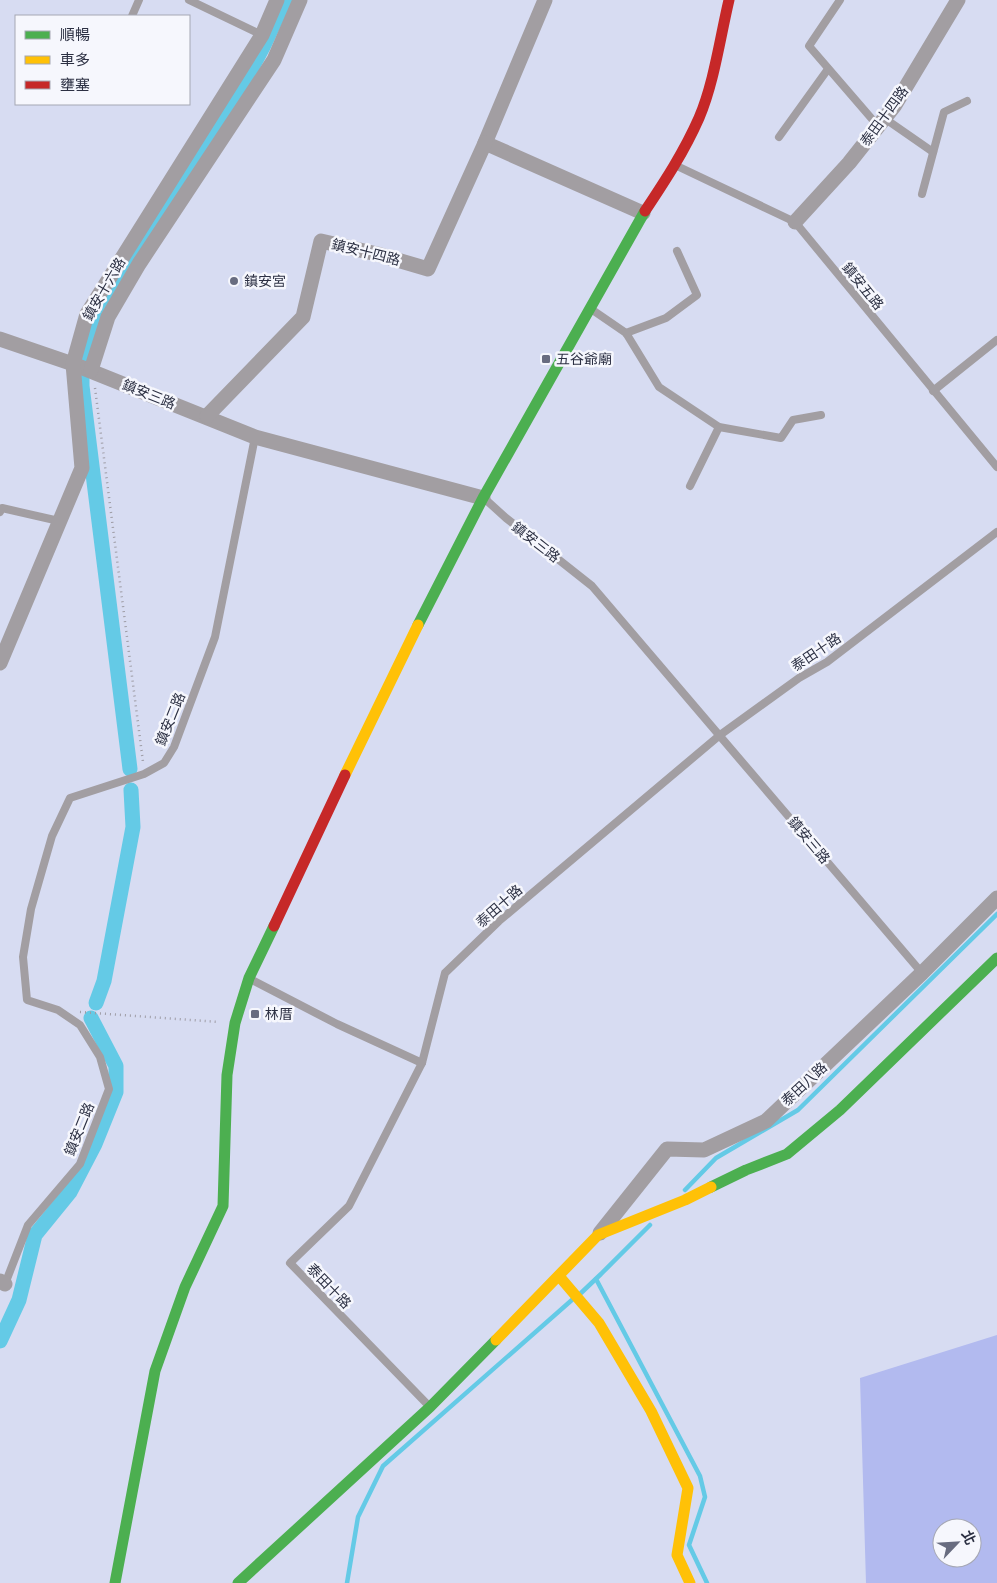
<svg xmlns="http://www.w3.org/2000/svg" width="997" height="1583" font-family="Quicksand,'Noto Sans TC',sans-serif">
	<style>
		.green { fill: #b2baef; fill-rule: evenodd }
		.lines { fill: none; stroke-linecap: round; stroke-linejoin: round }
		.stream { stroke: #64cae6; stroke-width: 4.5 }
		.canal { stroke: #64cae6; stroke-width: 15 }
		.path { stroke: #9e9ca5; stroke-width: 2.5; stroke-dasharray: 1 4; stroke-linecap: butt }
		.lane { stroke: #a29ea2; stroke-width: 8 }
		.street { stroke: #a29ea2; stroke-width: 15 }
		.fast { stroke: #4caf50; stroke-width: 11 }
		.slow { stroke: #ffc107; stroke-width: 11 }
		.jam { stroke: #c62828; stroke-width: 11 }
		.poi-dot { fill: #686c80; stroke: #f6f7fd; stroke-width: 2 }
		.labels { text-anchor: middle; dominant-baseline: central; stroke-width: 5; stroke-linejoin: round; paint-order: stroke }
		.street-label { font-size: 14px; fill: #2c3043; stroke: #f6f7fd }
		.poi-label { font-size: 14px; fill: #2c3043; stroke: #f6f7fd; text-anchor: start }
	</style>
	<rect width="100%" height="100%" fill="#d7dcf2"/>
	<path class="green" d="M 997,1335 L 997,1583 L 866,1583 L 860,1378 ZM 942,1528 L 972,1528 L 972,1558 L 942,1558 Z"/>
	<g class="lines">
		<g class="stream">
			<polyline points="685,1190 716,1158 798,1110 997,914"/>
			<polyline points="596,1279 700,1476 705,1497 689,1545 707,1583"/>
			<polyline points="581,1293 601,1274 650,1225"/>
			<polyline points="347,1583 358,1517 383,1466 573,1299"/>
		</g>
		<g class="canal">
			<polyline points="84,364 91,329 107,296 240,90 263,47 285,0"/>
			<polyline points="82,379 82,386 130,769"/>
			<polyline points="96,1003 104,981 133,827 131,790"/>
			<polyline points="0,1341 19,1300 35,1235 70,1192 95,1144 116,1092 116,1066 91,1018"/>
		</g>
		<g class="path">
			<polyline points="95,388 143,762"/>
			<polyline points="80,1012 219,1022"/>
		</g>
		<g class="lane">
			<polyline points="189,0 262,35"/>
			<polyline points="840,0 809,46 878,126"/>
			<polyline points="132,16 139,0"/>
			<polyline points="884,118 933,152"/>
			<polyline points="779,137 828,69"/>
			<polyline points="677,166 795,222 997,467"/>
			<polyline points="922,194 944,112 967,101"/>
			<polyline points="591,309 626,333 659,387 719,427 781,438 793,420 821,415"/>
			<polyline points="626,333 666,318 697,295 677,251"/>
			<polyline points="933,391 997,340"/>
			<polyline points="690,486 719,427"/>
			<polyline points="485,499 506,518 592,586 922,973"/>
			<polyline points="0,512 2,508 59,521"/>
			<polyline points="250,979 337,1024 422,1063"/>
			<polyline points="5,1284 28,1225 80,1164 109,1089 100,1057 80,1025 58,1010 27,1000 23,957 31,909 52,836 70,798 144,774 164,763 174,747 215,637 255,437"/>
			<polyline points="429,1406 290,1263 349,1206 422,1063 445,973 499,921 720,735 799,678 827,662 997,532"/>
		</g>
		<g class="street">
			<polyline points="545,0 485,143 643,213"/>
			<polyline points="795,222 849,163 895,105 958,0"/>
			<polyline points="0,339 73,364 255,437 483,498"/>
			<polyline points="91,370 108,317 139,264 274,60 300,0"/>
			<polyline points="207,416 303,317 321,241 377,254 428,269 485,143"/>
			<polyline points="0,663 82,468 73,364 87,314 262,35 277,0"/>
			<polyline points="600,1233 667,1149 704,1150 766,1121 922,973 997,898"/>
			<polyline points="0,1281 5,1284"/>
		</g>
		<g class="fast">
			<polyline points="418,625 483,498 645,211"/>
			<polyline points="711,1187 746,1170 787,1154 840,1110 997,958"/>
			<polyline points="115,1583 155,1371 185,1287 223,1206 227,1075 235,1023 249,978 274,926"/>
			<polyline points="238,1583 430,1407 496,1340"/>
		</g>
		<g class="slow">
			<polyline points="345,775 418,625"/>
			<polyline points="559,1276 599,1323 651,1411 688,1488 677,1555 690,1583"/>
			<polyline points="496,1340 598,1235 685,1200 711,1187"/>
		</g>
		<g class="jam">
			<path d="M 645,211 C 665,181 684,152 699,118 C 714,83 720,38 729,0"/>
			<polyline points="274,926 345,775"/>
		</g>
	</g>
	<g class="poi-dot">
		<circle cx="234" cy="281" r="5"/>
		<rect x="541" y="354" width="10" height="10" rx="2.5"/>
		<rect x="250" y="1009" width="10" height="10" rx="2.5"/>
	</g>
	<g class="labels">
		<g class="street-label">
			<text transform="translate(884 116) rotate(-54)">泰田十四路</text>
			<text transform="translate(366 252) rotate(14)">鎮安十四路</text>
			<text transform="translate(863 286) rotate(51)">鎮安五路</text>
			<text transform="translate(104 289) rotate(-60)">鎮安十六路</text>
			<text transform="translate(149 394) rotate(22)">鎮安三路</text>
			<text transform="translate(536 542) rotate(38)">鎮安三路</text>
			<text transform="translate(816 652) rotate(-34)">泰田十路</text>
			<text transform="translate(170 719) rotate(-68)">鎮安二路</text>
			<text transform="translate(809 840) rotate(50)">鎮安三路</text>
			<text transform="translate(499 906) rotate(-41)">泰田十路</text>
			<text transform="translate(804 1084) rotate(-43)">泰田八路</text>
			<text transform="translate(79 1129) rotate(-68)">鎮安二路</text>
			<text transform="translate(329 1286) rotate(46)">泰田十路</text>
		</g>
		<g class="poi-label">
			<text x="244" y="281">鎮安宮</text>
			<text x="556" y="359">五谷爺廟</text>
			<text x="265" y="1014">林厝</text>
		</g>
	</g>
	<rect x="15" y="15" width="175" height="90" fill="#f6f7fd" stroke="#a5a7b3"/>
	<rect x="25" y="31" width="25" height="8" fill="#4caf50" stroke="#a5a7b3"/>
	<text x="60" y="40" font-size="15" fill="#2c3043">順暢</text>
	<rect x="25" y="56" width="25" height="8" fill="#ffc107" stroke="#a5a7b3"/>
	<text x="60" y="65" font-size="15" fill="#2c3043">車多</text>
	<rect x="25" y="81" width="25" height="8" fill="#c62828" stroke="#a5a7b3"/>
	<text x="60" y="90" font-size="15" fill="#2c3043">壅塞</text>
	<g transform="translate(957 1543) rotate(65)"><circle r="24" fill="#f6f7fd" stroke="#a5a7b3"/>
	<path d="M0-4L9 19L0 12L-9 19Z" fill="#686c80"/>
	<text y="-8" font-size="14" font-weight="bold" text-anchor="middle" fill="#2c3043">北</text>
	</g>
</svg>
